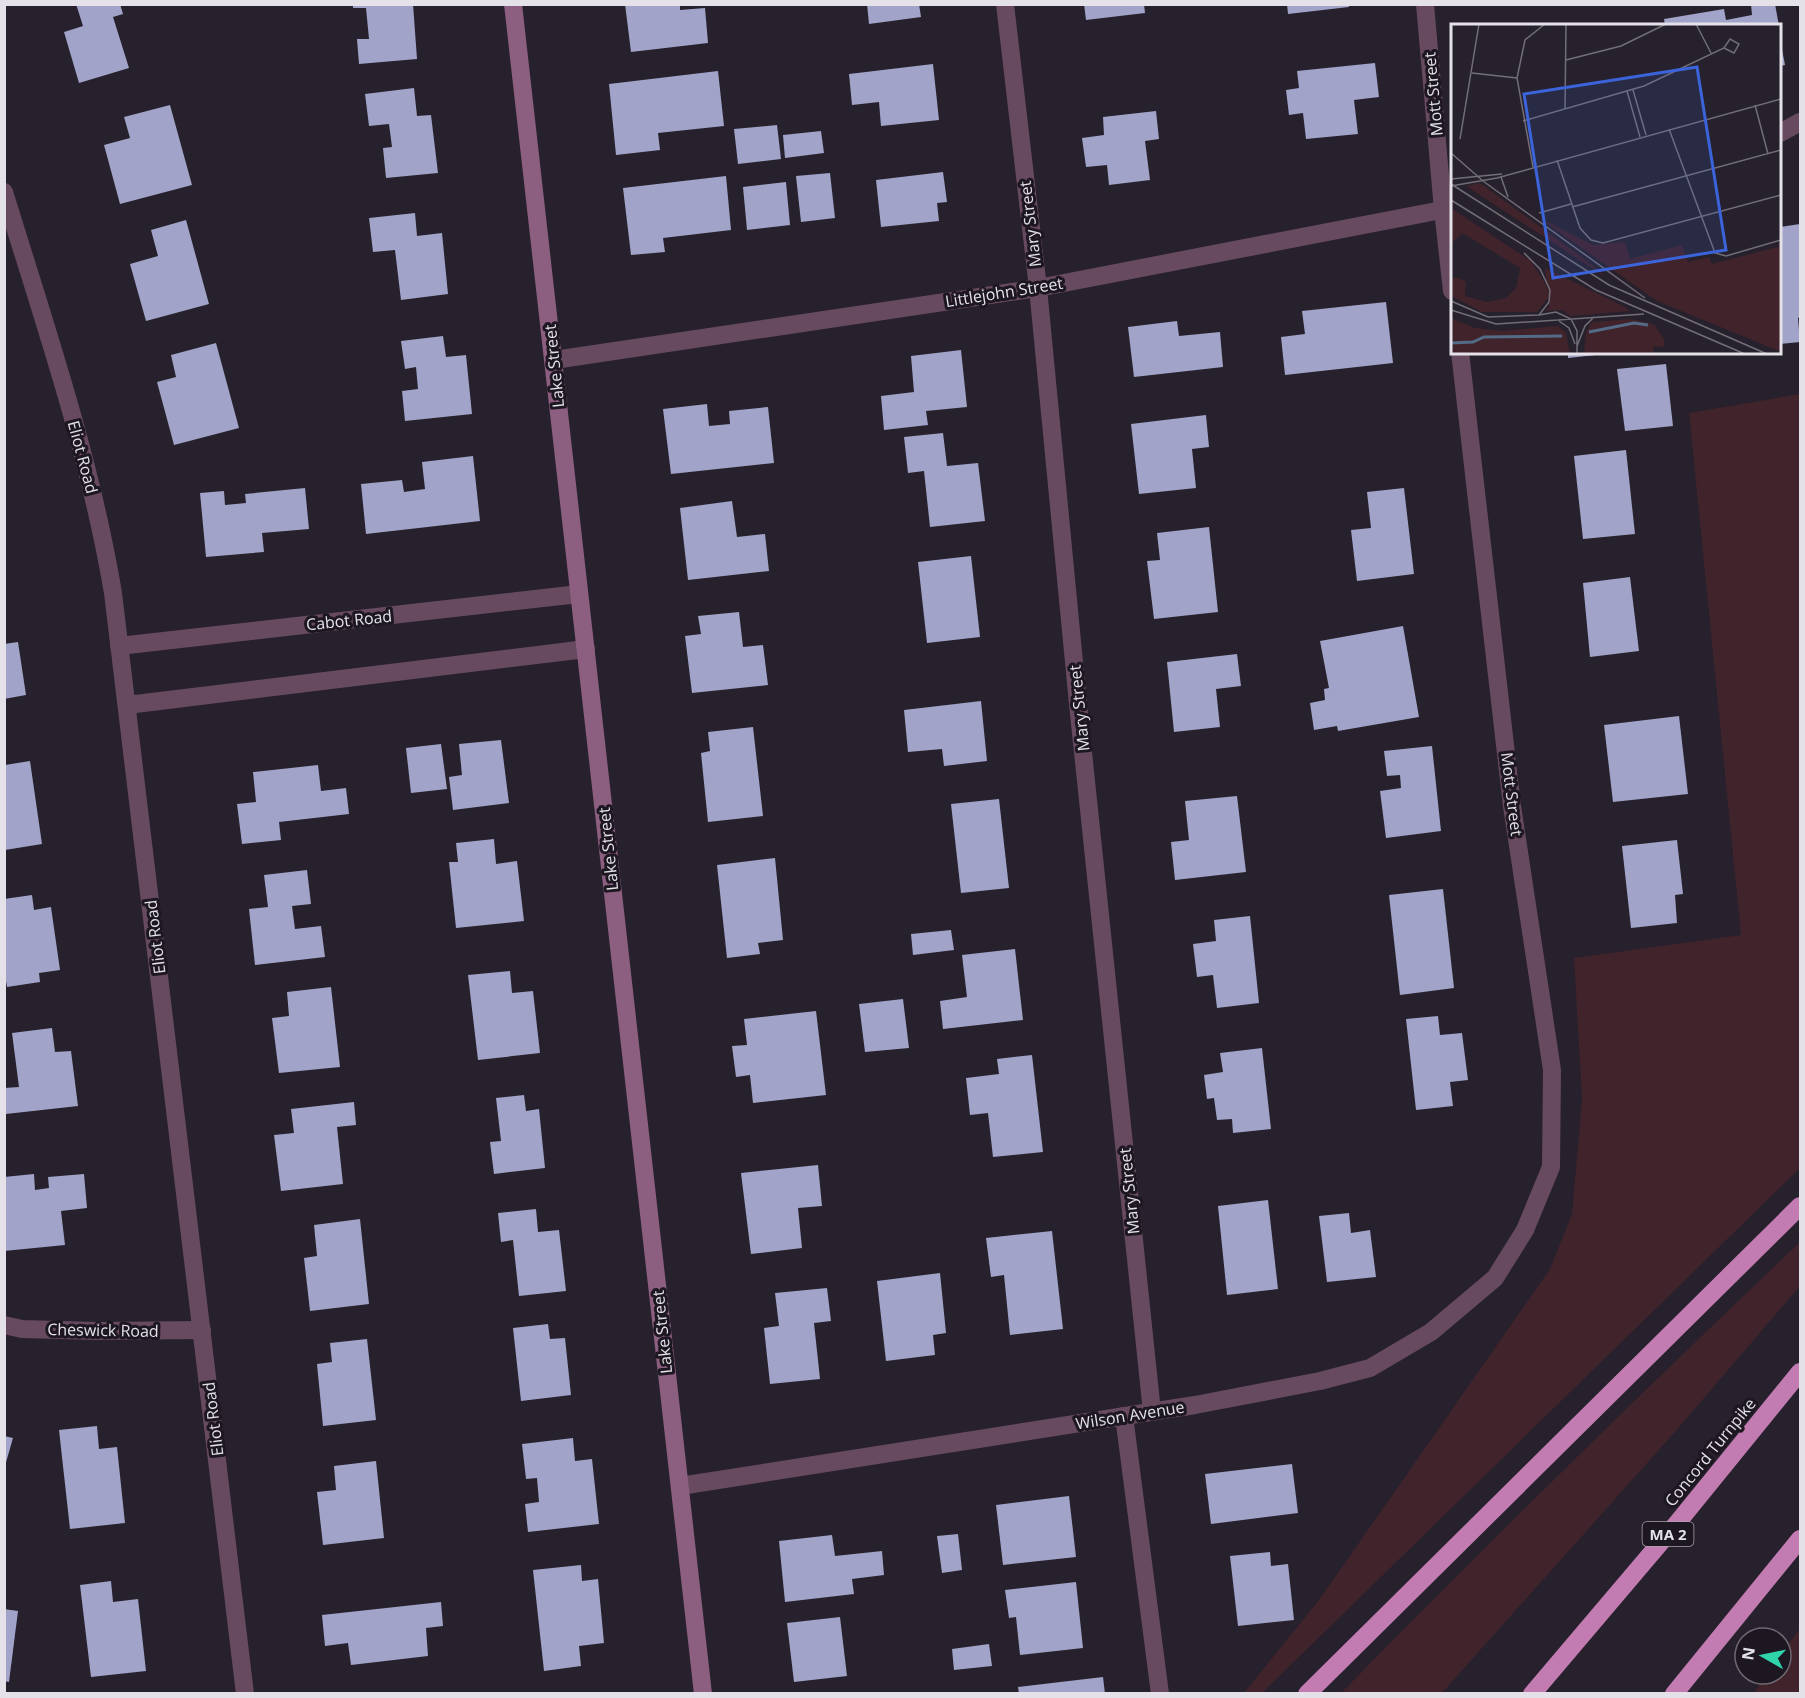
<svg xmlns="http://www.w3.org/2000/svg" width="1805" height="1698" font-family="'Open Sans',sans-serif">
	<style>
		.green { fill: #40232b }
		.building { fill: #a1a4c8 }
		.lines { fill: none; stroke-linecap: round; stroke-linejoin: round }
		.street { stroke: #674a5f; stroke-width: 18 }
		.secondary { stroke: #8c5e80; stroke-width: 18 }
		.highway { stroke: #c37cb1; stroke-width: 18 }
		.labels { text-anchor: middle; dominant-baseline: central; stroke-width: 6; stroke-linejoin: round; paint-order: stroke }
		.shield { fill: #1d1722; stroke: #a9a4ad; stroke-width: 1.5 }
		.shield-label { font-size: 15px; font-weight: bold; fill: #e5e1e8 }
		.street-label { font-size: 16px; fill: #e5e1e8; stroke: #1d1722 }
		.inset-river { fill: none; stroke: #546b87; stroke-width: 3 }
		.inset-road { fill: none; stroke: #726e77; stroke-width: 1.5 }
		.view { fill: #3b64da; fill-opacity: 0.15; stroke: #3b64da; stroke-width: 3 }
		.inset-edge { fill: none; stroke: #e5e1e8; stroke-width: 3 }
	</style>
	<rect width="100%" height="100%" fill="#26212c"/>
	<g class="green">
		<polygon points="1800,394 1800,1168 1262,1693 1244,1693 1319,1600 1550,1269 1572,1214 1582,1099 1574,958 1741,935 1689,413"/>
		<path d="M 1800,1242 L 1800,1286 L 1674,1433 L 1442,1693 L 1341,1693 C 1491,1540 1644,1390 1800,1242 Z"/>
		<polygon points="1800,1628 1800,1693 1754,1693 1767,1674 1781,1674 1781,1655"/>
	</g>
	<g class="building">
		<polygon points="76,4 120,4 123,14 113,17 129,68 79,83 64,32 83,26"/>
		<polygon points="353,4 413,4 417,59 359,64 357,39 369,39 366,8 353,8"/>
		<polygon points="625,4 680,4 680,10 705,8 708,43 631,52"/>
		<polygon points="867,4 919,4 921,17 869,24"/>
		<polygon points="1084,4 1144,4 1145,13 1086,20"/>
		<polygon points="1287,4 1349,4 1349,7 1288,14"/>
		<polygon points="1751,4 1775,4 1779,26 1665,26 1664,19 1724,9 1726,20 1752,15"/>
		<polygon points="1780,39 1785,65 1780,66"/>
		<polygon points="1375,63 1379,97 1354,100 1358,134 1306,139 1303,113 1289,115 1286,90 1299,88 1297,71"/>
		<polygon points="933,64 939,120 881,126 879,102 852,105 849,74"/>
		<polygon points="718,71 724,126 658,133 660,150 616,155 609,84"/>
		<polygon points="414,88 417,116 431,115 438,173 386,178 383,148 392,147 389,124 369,126 365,94"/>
		<polygon points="170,105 192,185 120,204 104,145 130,138 124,117"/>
		<polygon points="1156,111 1159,139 1145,141 1150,180 1109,185 1107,165 1086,167 1082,138 1104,135 1103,117"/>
		<polygon points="777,125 781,159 738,164 734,129"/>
		<polygon points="821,131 824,153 785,158 783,135"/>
		<polygon points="943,172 947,202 937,203 939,221 881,227 876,180"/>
		<polygon points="830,173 835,218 801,222 796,176"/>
		<polygon points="726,176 731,230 663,238 665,252 631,255 623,188"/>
		<polygon points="786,182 790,225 747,230 743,187"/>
		<polygon points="415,213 417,236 442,233 448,294 401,300 395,250 373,252 369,218"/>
		<polygon points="186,220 209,304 146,321 130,264 158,256 151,230"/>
		<polygon points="1800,224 1800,317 1798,318 1800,342 1780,344 1780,227"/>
		<polygon points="1386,302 1393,363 1285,375 1281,337 1305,334 1302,311"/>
		<polygon points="1177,321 1179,336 1220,332 1223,367 1134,377 1128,327"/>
		<polygon points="443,336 446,357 466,355 472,414 405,421 402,391 418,389 416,367 405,369 401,341"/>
		<polygon points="216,343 239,428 174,445 157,382 176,377 171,355"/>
		<polygon points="961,350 967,407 926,411 928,425 884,430 881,396 914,392 911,356"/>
		<polygon points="1568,352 1605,352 1605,354 1568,358"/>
		<polygon points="1666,364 1673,426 1625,431 1617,369"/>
		<polygon points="707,404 709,426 730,424 729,411 768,407 774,463 671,474 663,409"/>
		<polygon points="1206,415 1209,447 1192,449 1196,488 1139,494 1131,424"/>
		<polygon points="943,433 947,466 978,463 985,521 930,527 924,471 908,473 904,437"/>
		<polygon points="1626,450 1635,534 1583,539 1574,456"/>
		<polygon points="473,456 480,521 366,534 361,484 402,480 404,492 425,489 422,462"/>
		<polygon points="305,488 309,529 262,533 264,552 206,557 200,493 224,491 225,505 246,503 245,494"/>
		<polygon points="1404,488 1414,574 1357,581 1351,530 1371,528 1367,492"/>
		<polygon points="732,501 737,537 765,534 769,571 688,580 680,508"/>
		<polygon points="1209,527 1218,612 1154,619 1147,561 1160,560 1157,533"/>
		<polygon points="971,556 980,637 927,643 918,562"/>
		<polygon points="1630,577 1639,651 1590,657 1583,583"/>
		<polygon points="739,612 743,647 763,645 768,685 692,693 685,636 701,634 698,616"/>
		<polygon points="1403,626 1419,717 1338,731 1337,726 1314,730 1310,703 1325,700 1324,689 1329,688 1320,641"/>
		<polygon points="18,642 26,695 4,699 4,644"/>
		<polygon points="1237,654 1241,686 1216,689 1220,727 1174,732 1167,662"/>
		<polygon points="981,701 987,761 944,766 942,749 908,752 904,710"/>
		<polygon points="1679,716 1688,794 1613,802 1604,725"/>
		<polygon points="753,727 763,816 708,822 701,753 710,751 708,732"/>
		<polygon points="501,740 509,803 453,810 449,777 462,775 459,744"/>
		<polygon points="441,744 447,789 411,793 406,748"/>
		<polygon points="1432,746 1441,831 1386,838 1380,791 1401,788 1400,775 1387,776 1384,751"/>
		<polygon points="30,761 42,844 5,850 5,765"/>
		<polygon points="318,765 321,791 346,788 349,814 279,822 281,840 242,844 237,804 256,802 253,772"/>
		<polygon points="1237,796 1246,872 1175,880 1171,842 1189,840 1185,801"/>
		<polygon points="999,799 1009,888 961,893 951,804"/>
		<polygon points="494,839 496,864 517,861 524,921 456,928 449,862 458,862 456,843"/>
		<polygon points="1677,840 1683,894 1675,895 1677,923 1631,928 1622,846"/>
		<polygon points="775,858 783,940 758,943 760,954 727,958 717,865"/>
		<polygon points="307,870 311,904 292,906 295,929 321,926 325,957 255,965 249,909 268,907 264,875"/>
		<polygon points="1443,889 1454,988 1400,995 1389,895"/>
		<polygon points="32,895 34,910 51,907 60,970 39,973 40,982 7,987 4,969 4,899"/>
		<polygon points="1250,916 1259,1003 1217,1008 1213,975 1197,977 1193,944 1216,941 1214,920"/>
		<polygon points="951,930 954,950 913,955 911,934"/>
		<polygon points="1015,949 1023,1020 943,1029 940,1001 967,997 962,955"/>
		<polygon points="510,971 512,993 533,991 540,1053 478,1060 468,975"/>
		<polygon points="331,987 340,1067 279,1073 272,1018 289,1016 287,992"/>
		<polygon points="903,999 909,1048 865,1052 859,1004"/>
		<polygon points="816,1011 826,1095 753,1103 750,1075 736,1077 732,1046 747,1045 744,1019"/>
		<polygon points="1438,1016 1440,1035 1462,1033 1468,1080 1450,1082 1453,1106 1416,1110 1406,1019"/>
		<polygon points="52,1028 55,1052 71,1051 78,1106 6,1114 4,1088 19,1087 12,1033"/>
		<polygon points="1262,1048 1271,1129 1233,1133 1232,1119 1217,1120 1214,1098 1207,1099 1204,1075 1223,1072 1220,1053"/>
		<polygon points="1032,1055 1043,1152 993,1157 988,1113 970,1115 966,1078 999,1074 997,1059"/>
		<polygon points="524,1095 526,1111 539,1109 545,1168 494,1174 490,1142 501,1141 496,1098"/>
		<polygon points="354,1102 356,1125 337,1127 343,1184 281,1191 274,1135 294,1133 291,1109"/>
		<polygon points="818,1165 822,1206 798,1208 802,1248 751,1254 741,1173"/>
		<polygon points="34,1174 35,1190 49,1188 48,1177 84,1174 87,1208 61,1211 65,1245 4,1251 4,1177"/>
		<polygon points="1268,1200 1278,1289 1227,1295 1218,1206"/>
		<polygon points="536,1209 538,1232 559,1230 566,1291 519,1296 513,1240 501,1242 498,1213"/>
		<polygon points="1349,1213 1351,1233 1370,1230 1376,1277 1327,1282 1319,1216"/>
		<polygon points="360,1219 369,1304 310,1311 304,1258 317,1256 314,1225"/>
		<polygon points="1052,1231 1063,1329 1010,1335 1004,1275 991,1277 986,1238"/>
		<polygon points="940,1273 946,1333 933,1335 935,1355 886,1361 877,1281"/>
		<polygon points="827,1288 831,1321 814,1323 820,1379 770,1384 764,1328 779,1326 775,1293"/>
		<polygon points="548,1324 550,1339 565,1338 571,1395 521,1401 513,1328"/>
		<polygon points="367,1339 376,1420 323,1426 317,1364 332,1362 330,1343"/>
		<polygon points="97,1426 99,1449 117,1447 125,1523 70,1529 59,1430"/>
		<polygon points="4,1436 13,1438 5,1466 4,1466"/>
		<polygon points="573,1438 575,1461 592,1459 599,1524 528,1532 525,1504 539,1502 537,1478 526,1479 522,1444"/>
		<polygon points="376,1461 384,1538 323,1545 317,1492 336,1490 334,1466"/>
		<polygon points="1292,1464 1298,1513 1211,1524 1205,1474"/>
		<polygon points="1069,1496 1076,1557 1003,1565 996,1505"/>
		<polygon points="958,1534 962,1570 942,1573 937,1536"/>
		<polygon points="832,1535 835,1556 882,1551 884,1575 852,1579 854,1594 785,1602 779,1541"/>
		<polygon points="1270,1552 1271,1566 1288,1564 1294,1620 1238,1626 1230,1556"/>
		<polygon points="581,1565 582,1581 598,1579 604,1643 579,1646 581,1666 544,1671 533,1570"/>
		<polygon points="111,1581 113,1602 138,1599 146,1671 91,1677 80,1585"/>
		<polygon points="1076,1582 1083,1648 1020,1655 1016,1617 1009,1618 1005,1590"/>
		<polygon points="441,1602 443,1626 426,1628 428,1656 351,1665 348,1643 325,1646 322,1615"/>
		<polygon points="4,1609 18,1611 9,1682 4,1681"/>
		<polygon points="840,1617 847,1676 794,1682 787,1623"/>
		<polygon points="989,1644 992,1666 954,1670 952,1649"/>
		<polygon points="1103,1677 1105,1694 1019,1694 1018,1687"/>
	</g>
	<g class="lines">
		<g class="street">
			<polyline points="1005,4 1038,288 1079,714 1152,1412"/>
			<polyline points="1425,4 1443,210 1452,291"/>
			<polyline points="1780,133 1800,122"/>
			<path d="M 4,192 C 45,325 90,456 113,593 L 245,1694"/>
			<polyline points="554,360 1038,288 1452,208"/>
			<polyline points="119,646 579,594"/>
			<polyline points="127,705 586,649"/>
			<polyline points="4,1325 22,1329 96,1331 202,1330"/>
			<polyline points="1124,1416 1160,1694"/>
			<polyline points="680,1486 1195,1405 1320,1381 1370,1368 1431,1332 1495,1278 1525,1230 1551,1167 1552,1070 1512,806 1460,352"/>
		</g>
		<polyline class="secondary" points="513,4 703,1694"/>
		<g class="highway">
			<polyline points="1307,1694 1800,1206"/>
			<polyline points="1532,1694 1678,1522 1800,1372"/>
			<polyline points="1674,1694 1800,1539"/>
		</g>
	</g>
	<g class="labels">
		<rect class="shield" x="1642.5" y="1522" width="51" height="24" rx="4.5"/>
		<g class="shield-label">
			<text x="1668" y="1534">MA 2</text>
		</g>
		<g class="street-label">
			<text transform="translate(1433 94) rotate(-95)">Mott Street</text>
			<text transform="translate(1030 224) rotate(-97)">Mary Street</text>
			<text transform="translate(1004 292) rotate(-9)">Littlejohn Street</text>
			<text transform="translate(554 366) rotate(-96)">Lake Street</text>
			<text transform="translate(83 457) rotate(75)">Eliot Road</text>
			<text transform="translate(349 620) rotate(-6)">Cabot Road</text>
			<text transform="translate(1079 708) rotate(-96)">Mary Street</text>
			<text transform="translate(1512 794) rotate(83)">Mott Street</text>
			<text transform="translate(608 849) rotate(-96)">Lake Street</text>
			<text transform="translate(155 937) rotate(-97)">Eliot Road</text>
			<text transform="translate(1129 1191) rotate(-96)">Mary Street</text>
			<text transform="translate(103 1330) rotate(1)">Cheswick Road</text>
			<text transform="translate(662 1332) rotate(-96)">Lake Street</text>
			<text transform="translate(1130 1415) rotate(-9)">Wilson Avenue</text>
			<text transform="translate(213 1419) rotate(-97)">Eliot Road</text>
			<text transform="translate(1710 1452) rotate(-51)">Concord Turnpike</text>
		</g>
	</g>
	<g transform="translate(1451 24)">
		<rect width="330" height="330" fill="#26212c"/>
		<path d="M 29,159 L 139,239 L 156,254 L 15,162 ZM 0,184 L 80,237 L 95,261 L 97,274 L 86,288 L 31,288 L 0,272 L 0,255 L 5,253 L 15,258 L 14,272 L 36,278 L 55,274 L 65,264 L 69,244 L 11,209 L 0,220 ZM 85,192 L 142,221 L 174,218 L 179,235 L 231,221 L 237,238 L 258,233 L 261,240 L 330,222 L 330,328 L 206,277 ZM 94,244 L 174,283 L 179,287 L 120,292 L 111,286 L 94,287 L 98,283 ZM 0,294 L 24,304 L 51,307 L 107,302 L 115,309 L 119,330 L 0,330 ZM 180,295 L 203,300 L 213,315 L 213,323 L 203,322 L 202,330 L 133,330 L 135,308 L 141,298 Z" fill="#40232b"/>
		<path class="inset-river" d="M 138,308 L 183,299 L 197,301M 0,319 L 22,318 L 33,313 L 111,312"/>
		<path class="inset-road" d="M 245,0 L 260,29M 115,36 L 170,22 L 215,0M 21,49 L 66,54M 182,66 L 195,111M 176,67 L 189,113M 304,81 L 317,130M 114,85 L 115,0M 72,97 L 193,62 L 273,24 L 279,15 L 288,20 L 283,29 L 273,24M 218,105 L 264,229 L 275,232 L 330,216M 9,115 L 28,0M 0,129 L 32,157 L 194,274M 106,136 L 129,204 L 140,216 L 152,219 L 330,171M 82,143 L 66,54 L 74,16 L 94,0M 50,153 L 57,173M 0,155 L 51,150M 0,160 L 158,261 L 316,330M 0,162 L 46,154 L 330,75M 0,176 L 145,266 L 294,330M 121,183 L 330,126M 88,189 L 120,180M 73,229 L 89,245 L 99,266 L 98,278 L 88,291M 0,277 L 37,293 L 88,291M 0,286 L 45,300 L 107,296M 88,291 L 105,288 L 120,295 L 126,307 L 126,330M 107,296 L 193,290M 108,297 L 118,304 L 124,320M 126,322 L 134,302 L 143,293"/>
		<path class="view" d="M 246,43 L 275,226 L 102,254 L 73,70 Z"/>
		<rect width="330" height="330" class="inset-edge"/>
	</g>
	<rect width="1805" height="1698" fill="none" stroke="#e5e1e8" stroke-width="12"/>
	<g transform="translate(1763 1656) rotate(279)"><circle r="28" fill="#1d1722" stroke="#6d6871" stroke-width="1.5"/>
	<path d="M0-4.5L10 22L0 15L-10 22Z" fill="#2fd4aa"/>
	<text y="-9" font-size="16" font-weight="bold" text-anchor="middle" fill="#e5e1e8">N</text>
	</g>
</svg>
